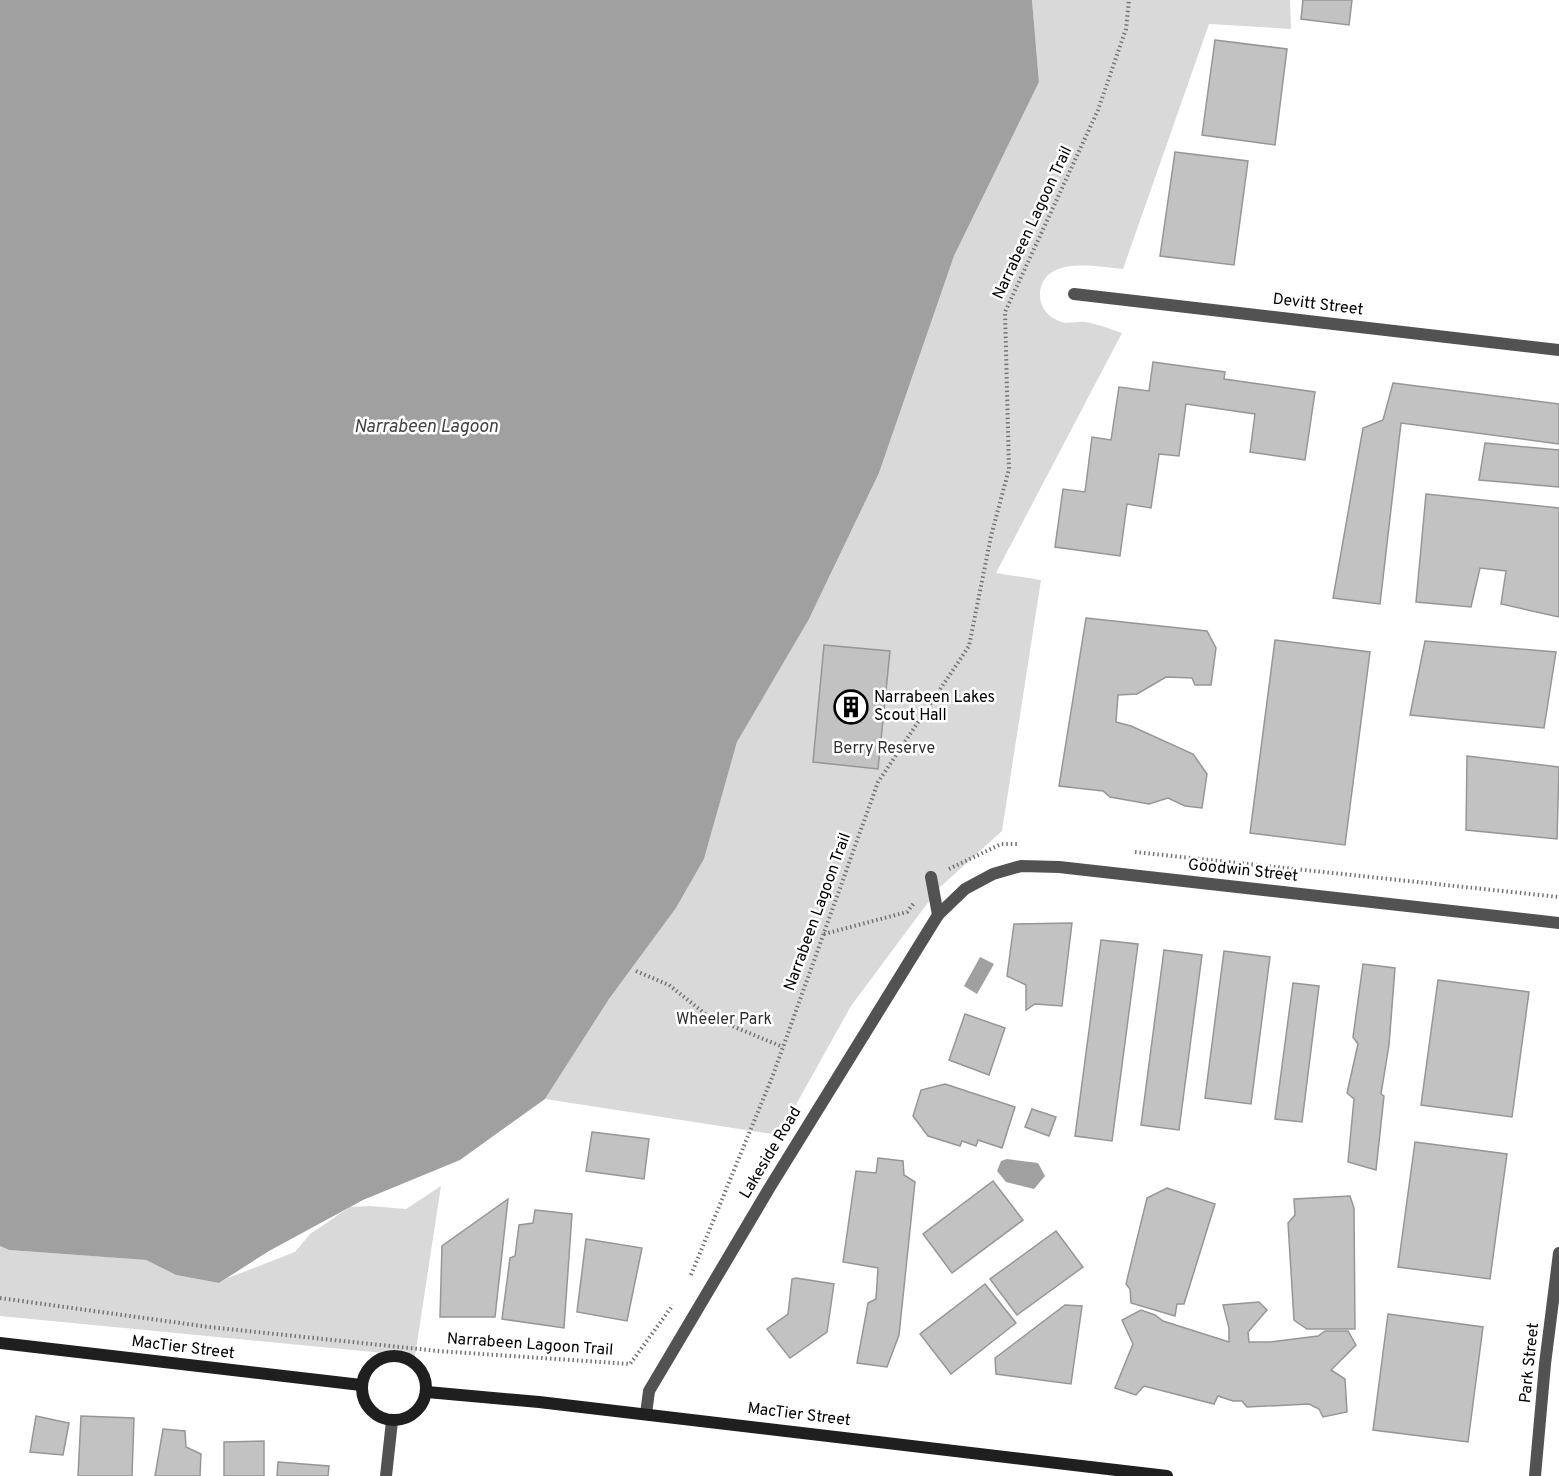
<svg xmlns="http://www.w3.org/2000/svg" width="1559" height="1476" font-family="Overpass,sans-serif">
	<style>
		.green { fill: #d9d9d9 }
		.water { fill: #a0a0a0 }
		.building { fill: #c2c2c2; stroke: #969696; stroke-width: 1.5 }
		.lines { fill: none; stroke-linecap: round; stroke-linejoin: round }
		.path { stroke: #747474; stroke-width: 4; stroke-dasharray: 1.5 3; stroke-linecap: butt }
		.lane { stroke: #525252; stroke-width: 12 }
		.street { stroke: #525252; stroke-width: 12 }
		.secondary { stroke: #1f1f1f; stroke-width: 12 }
		.labels { text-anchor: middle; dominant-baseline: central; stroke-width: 5; stroke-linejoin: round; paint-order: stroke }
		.street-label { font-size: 16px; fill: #000; stroke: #fff }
		.poi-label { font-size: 16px; fill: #000; stroke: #fff; text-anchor: start }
		.park-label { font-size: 16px; fill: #303030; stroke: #fff }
		.water-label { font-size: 18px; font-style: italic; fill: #414141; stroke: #fff }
	</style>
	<rect width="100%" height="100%" fill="#fff"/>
	<g class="green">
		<path d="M 1032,0 L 1290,0 L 1291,29 L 1209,24 L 1123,269 C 1098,267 1045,255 1040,292 C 1039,303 1045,314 1055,319 C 1065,326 1075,321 1086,322 C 1098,324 1110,329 1122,333 L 996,573 L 1041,580 L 1002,831 L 938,889 L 851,1006 L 779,1135 L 545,1099 L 609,999 L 676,908 L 704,859 L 737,742 L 812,613 L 879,473 L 954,256 L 1039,82 Z"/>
		<polygon points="441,1186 415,1356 0,1316 0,1246 9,1250 146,1260 176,1275 219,1283 228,1278 295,1252 310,1234 350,1207 370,1206 406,1209"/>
	</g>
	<g class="water">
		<polygon points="0,0 1032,0 1039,82 954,256 879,473 809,619 737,742 704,859 676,908 609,999 545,1099 460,1160 363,1200 269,1251 219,1283 176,1275 146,1260 9,1250 0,1246"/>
		<polygon points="980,957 994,964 977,994 964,986"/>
		<polygon points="1007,1159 1038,1163 1045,1176 1034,1189 1006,1182 997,1171 1001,1161"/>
	</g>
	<g class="building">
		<polygon points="1303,0 1352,0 1349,25 1301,19"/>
		<polygon points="1215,40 1287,49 1275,145 1202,135"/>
		<polygon points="1175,152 1248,161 1234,265 1160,256"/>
		<polygon points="1153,362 1225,372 1224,379 1315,392 1305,460 1250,452 1255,414 1186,404 1179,456 1159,454 1151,508 1127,504 1120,556 1055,547 1063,489 1085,492 1092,437 1111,440 1119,387 1149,391"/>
		<polygon points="1393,383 1559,404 1559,444 1401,423 1380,604 1333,598 1363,428 1383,420"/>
		<polygon points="1485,443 1559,450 1559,487 1479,480"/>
		<polygon points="1426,494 1559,508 1559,617 1501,604 1506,571 1480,568 1471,607 1416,602"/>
		<polygon points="1086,618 1207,631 1216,648 1211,685 1195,685 1192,678 1166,677 1137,694 1118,695 1116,722 1131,726 1193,754 1207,774 1202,808 1185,806 1168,798 1149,804 1110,797 1103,791 1059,786"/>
		<polygon points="1275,640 1370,652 1345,845 1250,833"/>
		<polygon points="1425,641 1556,652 1544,728 1410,715"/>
		<polygon points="824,645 890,651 878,769 813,762"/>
		<polygon points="1467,756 1559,767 1557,839 1466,830"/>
		<polygon points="1072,923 1062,1006 1035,1004 1026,1010 1026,985 1007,976 1014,924"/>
		<polygon points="1101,940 1138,944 1112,1141 1075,1136"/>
		<polygon points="1164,950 1202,955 1179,1130 1141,1125"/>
		<polygon points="1224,951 1270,957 1251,1104 1205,1098"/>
		<polygon points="1363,964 1395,968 1389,1045 1381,1094 1384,1096 1376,1170 1348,1162 1354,1099 1347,1093 1358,1044 1353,1037"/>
		<polygon points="1438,980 1529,992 1512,1117 1421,1105"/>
		<polygon points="1293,983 1319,986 1302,1122 1275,1119"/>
		<polygon points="965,1014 1005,1028 989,1075 949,1060"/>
		<polygon points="945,1084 1015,1107 1002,1148 978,1140 976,1146 962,1141 960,1146 928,1136 913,1116 921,1090"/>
		<polygon points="1032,1109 1056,1117 1049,1136 1025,1127"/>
		<polygon points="592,1132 649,1139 644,1179 586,1171"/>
		<polygon points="1415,1142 1507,1154 1490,1279 1398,1267"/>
		<polygon points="878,1158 903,1161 904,1175 915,1182 899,1335 887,1367 857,1363 868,1303 876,1299 878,1268 843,1262 856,1171 876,1173"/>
		<polygon points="993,1181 1023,1220 952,1273 923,1234"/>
		<polygon points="1167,1188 1215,1204 1184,1304 1177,1304 1175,1316 1131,1303 1130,1289 1126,1284 1147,1198"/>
		<polygon points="1350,1196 1354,1208 1355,1329 1307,1329 1294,1320 1288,1223 1295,1215 1294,1199"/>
		<polygon points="508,1199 495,1317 440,1317 442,1246"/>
		<polygon points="535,1210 572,1214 564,1328 502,1319 510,1258 515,1256 519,1225 533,1223"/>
		<polygon points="1056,1231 1083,1267 1017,1315 990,1279"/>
		<polygon points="586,1239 642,1248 627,1321 577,1312"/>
		<polygon points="796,1278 834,1284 827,1332 790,1358 767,1329 788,1314 792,1279"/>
		<polygon points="985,1284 1016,1323 951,1374 920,1334"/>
		<polygon points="1259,1302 1267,1310 1248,1332 1249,1342 1270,1342 1318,1336 1325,1331 1348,1331 1356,1345 1331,1370 1345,1379 1347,1412 1323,1417 1319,1409 1309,1404 1247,1407 1242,1401 1233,1401 1218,1396 1214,1404 1144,1386 1136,1395 1115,1388 1133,1344 1122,1320 1141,1310 1155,1315 1163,1321 1229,1342 1229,1328 1223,1305"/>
		<polygon points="1065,1305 1082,1306 1071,1384 996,1374 995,1358"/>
		<polygon points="1388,1314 1483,1327 1468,1442 1373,1430"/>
		<polygon points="36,1416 69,1423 63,1455 30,1452"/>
		<polygon points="81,1416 134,1418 132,1476 78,1476"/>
		<polygon points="163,1429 185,1431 186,1447 201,1454 200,1476 155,1476"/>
		<polygon points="264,1441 264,1476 224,1476 224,1442"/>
		<polygon points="278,1462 329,1466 328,1476 277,1476"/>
	</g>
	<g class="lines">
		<g class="path">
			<polyline points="1135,852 1559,897"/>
			<polyline points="949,869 1001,844 1017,844"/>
			<polyline points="824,934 907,912 914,903"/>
			<polyline points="636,971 669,985 708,1016 783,1047"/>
			<polyline points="691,1275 773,1075 878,782 969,646 991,536 1009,469 1005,312 1098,110 1126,29 1129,0"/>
			<polyline points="0,1298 209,1327 438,1351 630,1364 673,1305"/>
		</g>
		<polyline class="lane" points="931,877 938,915"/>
		<g class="street">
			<polyline points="1074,294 1559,350"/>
			<polyline points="646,1414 649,1391 770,1187 938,915 965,889 993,874 1021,866 1059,867 1559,923"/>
			<polyline points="386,1476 392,1421"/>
			<polyline points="1535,1476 1545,1364 1559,1253"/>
		</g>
		<g class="secondary">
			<polyline points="0,1343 361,1385"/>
			<circle cx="394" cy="1388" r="32"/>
			<polyline points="427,1392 539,1402 1167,1476"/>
		</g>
	</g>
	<defs>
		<symbol id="building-ring" viewBox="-11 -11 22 22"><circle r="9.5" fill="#fff" stroke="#000" stroke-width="1.5"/><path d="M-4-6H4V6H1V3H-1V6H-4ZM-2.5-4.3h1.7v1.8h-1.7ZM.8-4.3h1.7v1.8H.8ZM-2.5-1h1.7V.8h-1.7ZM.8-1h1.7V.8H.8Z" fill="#000"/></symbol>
	</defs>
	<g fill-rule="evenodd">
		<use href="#building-ring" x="832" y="688" width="38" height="38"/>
	</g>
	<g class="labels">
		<g class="street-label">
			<text transform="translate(1033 223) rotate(-65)">Narrabeen Lagoon Trail</text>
			<text transform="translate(1318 305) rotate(7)">Devitt Street</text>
			<text transform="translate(1243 871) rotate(6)">Goodwin Street</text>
			<text transform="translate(818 912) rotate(-70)">Narrabeen Lagoon Trail</text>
			<text transform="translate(771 1153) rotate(-59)">Lakeside Road</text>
			<text transform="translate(530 1345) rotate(4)">Narrabeen Lagoon Trail</text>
			<text transform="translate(183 1348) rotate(7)">MacTier Street</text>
			<text transform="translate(1530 1363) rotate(-84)">Park Street</text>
			<text transform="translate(799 1415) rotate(7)">MacTier Street</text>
		</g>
		<g class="poi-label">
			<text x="874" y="698">Narrabeen Lakes<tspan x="874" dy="18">Scout Hall</tspan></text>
		</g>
		<g class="park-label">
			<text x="884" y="749">Berry Reserve</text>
			<text x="724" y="1020">Wheeler Park</text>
		</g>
		<g class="water-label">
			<text x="426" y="427">Narrabeen Lagoon</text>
		</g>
	</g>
</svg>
